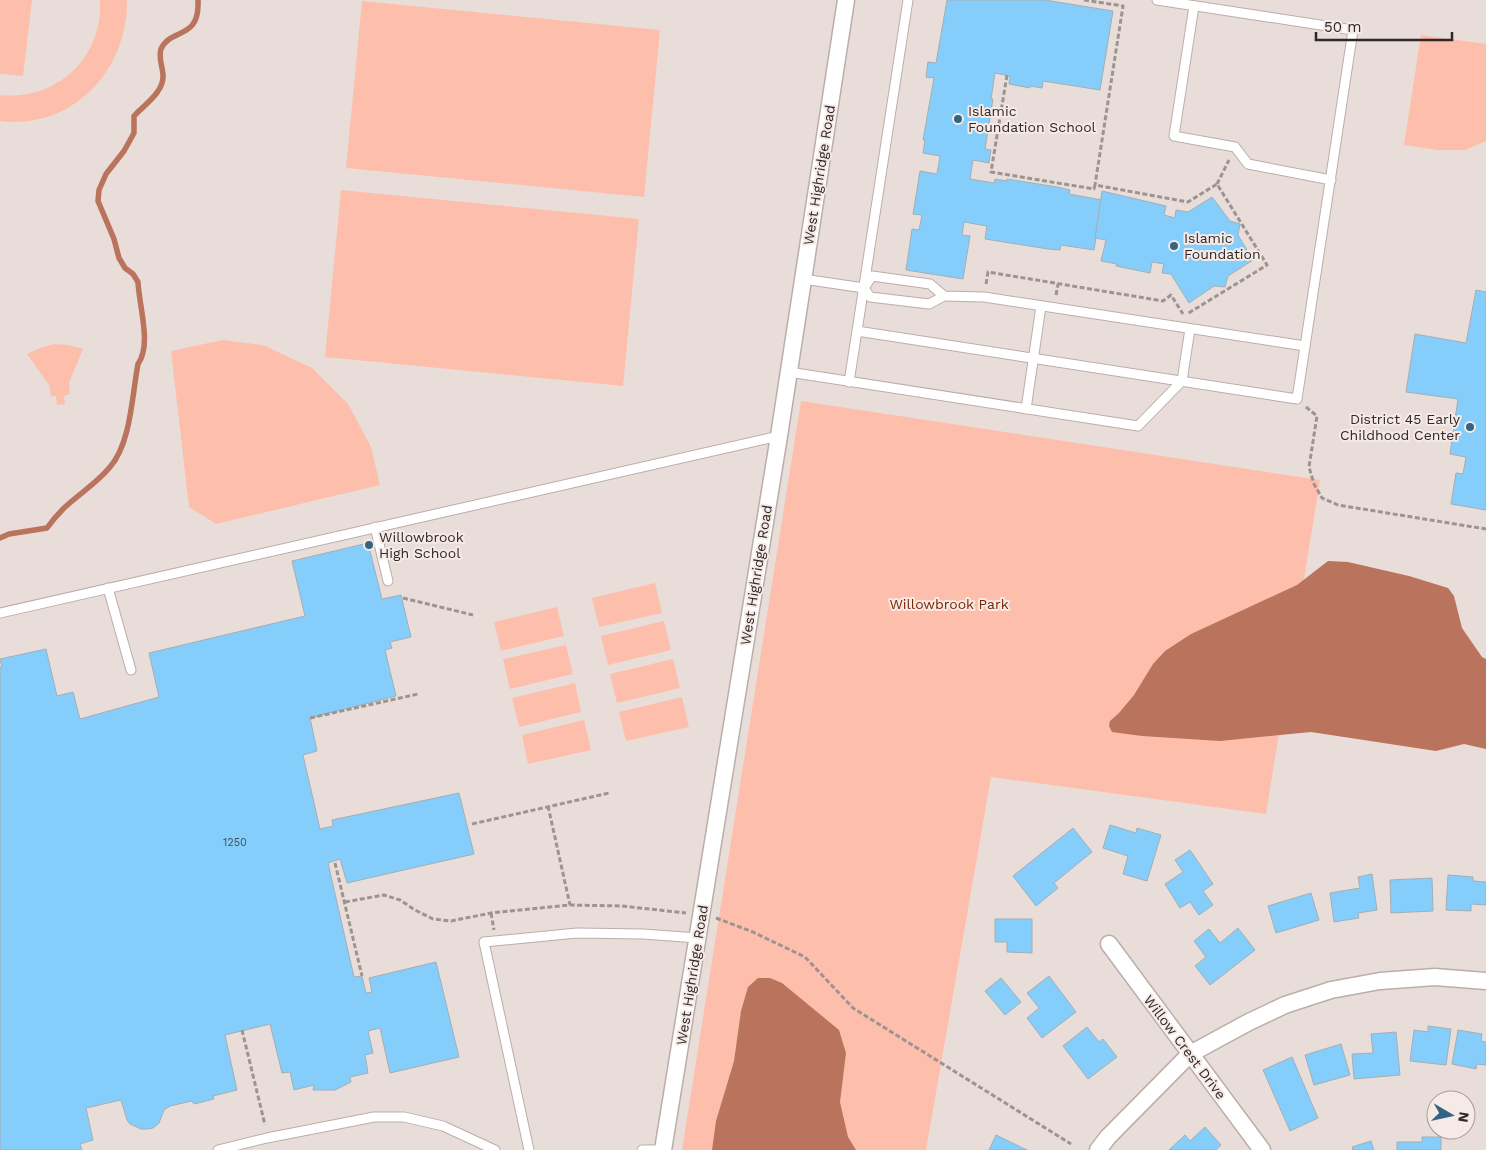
<svg xmlns="http://www.w3.org/2000/svg" width="1486" height="1150" font-family="'Work Sans',sans-serif">
	<style>
		.green { fill: #fdbfac }
		.water { fill: #ba735c }
		.lines { fill: none; stroke-linecap: round; stroke-linejoin: round }
		.stream { stroke: #ba735c; stroke-width: 5.5 }
		.building { fill: #85cefb; stroke: #a4aeb4 }
		.service-casing { stroke: #baaeaa; stroke-width: 11 }
		.minor-casing { stroke: #baaeaa; stroke-width: 19 }
		.path { stroke: #9d9491; stroke-width: 3; stroke-dasharray: 5 2.5; stroke-linecap: butt }
		.service { stroke: #fff; stroke-width: 9 }
		.minor { stroke: #fff; stroke-width: 16 }
		.poi-dot { fill: #326582; stroke: #f6eae6; stroke-width: 2 }
		.labels { text-anchor: middle; dominant-baseline: central; stroke-width: 4; stroke-linejoin: round; paint-order: stroke }
		.number-label { font-size: 11px; fill: #44525d }
		.poi-label { font-size: 14px; fill: #2e2928; stroke: #f6eae6; text-anchor: start }
		.street-label { font-size: 14px; fill: #2e2928; stroke: #f6eae6 }
		.park-label { font-size: 14px; fill: #7c2602; stroke: #f6eae6 }
	</style>
	<rect width="100%" height="100%" fill="#e9ddd9"/>
	<g class="green">
		<polygon points="0,0 32,0 23,76 0,74"/>
		<path d="M 100,0 L 127,0 C 128,70 73,130 0,121 L 0,95 C 57,101 103,58 100,0 Z"/>
		<polygon points="362,1 660,30 644,197 346,168"/>
		<polygon points="1421,35 1486,44 1486,141 1465,150 1438,150 1404,145"/>
		<polygon points="341,190 639,219 623,386 325,357"/>
		<polygon points="223,340 263,345 312,368 348,404 371,447 380,485 216,524 189,507 171,351"/>
		<polygon points="54,344 69,345 83,349 69,383 70,394 64,396 65,404 57,405 56,396 51,396 49,385 27,354 40,348"/>
		<polygon points="801,401 1320,480 1266,814 991,777 926,1150 682,1150"/>
		<polygon points="655,583 662,613 599,627 592,598"/>
		<polygon points="557,607 564,636 501,651 494,622"/>
		<polygon points="664,621 671,650 608,665 601,636"/>
		<polygon points="566,645 573,674 510,689 503,659"/>
		<polygon points="673,659 680,688 617,703 610,674"/>
		<polygon points="575,683 581,712 519,727 512,698"/>
		<polygon points="682,697 689,727 626,741 619,712"/>
		<polygon points="584,720 591,750 528,764 522,735"/>
	</g>
	<g class="water">
		<polygon points="1328,561 1348,562 1409,576 1448,588 1454,596 1462,628 1482,657 1486,659 1486,749 1464,744 1436,751 1311,732 1220,741 1142,736 1112,732 1109,726 1110,721 1119,713 1134,695 1153,664 1165,651 1191,634 1297,585"/>
		<polygon points="758,978 770,978 782,983 839,1030 846,1053 840,1102 848,1137 856,1150 712,1150 716,1121 734,1061 741,1011 748,987"/>
	</g>
	<g class="lines">
		<path class="stream" d="M 0,538 L 9,534 L 47,528 C 52,521 58,514 64,508 C 79,494 97,483 110,467 C 131,443 132,395 138,364 C 152,345 139,306 138,282 L 133,274 L 125,268 L 119,258 L 114,239 L 98,201 L 99,190 L 106,174 L 124,151 L 134,133 L 134,116 C 143,106 164,92 163,76 C 163,67 158,58 161,49 C 171,27 200,41 198,0"/>
	</g>
	<g class="building">
		<polygon points="947,0 1045,0 1113,11 1100,90 1043,81 1042,88 1030,86 1030,88 1009,84 1010,76 995,73 991,99 993,99 985,149 991,150 989,163 973,160 970,179 994,183 995,179 1007,181 1007,179 1057,187 1070,190 1069,194 1102,200 1094,250 1061,245 1060,250 1048,249 985,239 987,226 964,222 962,235 970,236 963,279 906,270 912,229 919,230 922,215 913,214 920,171 937,174 940,156 923,153 925,140 923,140 934,78 926,77 928,62 936,63"/>
		<polygon points="1102,191 1166,206 1164,215 1175,218 1176,210 1188,212 1212,197 1230,221 1240,224 1238,235 1253,260 1228,276 1225,287 1214,286 1189,303 1171,274 1162,273 1164,264 1152,262 1150,273 1116,266 1117,264 1101,261 1106,240 1095,238"/>
		<polygon points="1476,290 1486,292 1486,510 1451,504 1456,473 1463,474 1466,457 1450,454 1458,399 1406,392 1415,334 1466,343"/>
		<polygon points="368,543 382,599 401,595 411,637 390,642 392,648 385,650 396,696 310,718 317,751 303,755 320,829 333,826 332,820 459,793 474,854 347,883 340,859 328,863 354,977 362,976 366,993 372,992 369,978 436,962 459,1057 390,1073 380,1028 368,1031 373,1053 365,1055 368,1073 350,1077 351,1082 335,1090 313,1090 314,1085 294,1090 290,1072 282,1073 270,1024 225,1035 237,1090 213,1096 214,1099 194,1104 192,1101 170,1106 164,1110 159,1123 153,1128 147,1129 141,1129 130,1124 127,1120 121,1100 86,1108 93,1140 80,1144 82,1150 0,1150 0,667 2,667 0,659 46,649 57,696 73,692 80,719 159,697 149,653 305,616 292,561"/>
		<polygon points="1110,825 1136,833 1137,828 1161,835 1147,881 1123,874 1128,856 1103,848"/>
		<polygon points="1073,828 1092,852 1054,883 1058,888 1036,906 1013,876"/>
		<polygon points="1190,850 1213,884 1203,891 1213,905 1199,915 1190,902 1180,908 1165,884 1183,872 1175,860"/>
		<polygon points="1372,874 1377,910 1358,913 1359,918 1334,922 1330,893 1360,888 1358,877"/>
		<polygon points="1448,875 1473,877 1473,881 1486,882 1486,905 1471,904 1471,911 1446,910"/>
		<polygon points="1432,878 1433,911 1391,913 1390,880"/>
		<polygon points="1311,893 1319,920 1276,933 1268,906"/>
		<polygon points="995,919 1032,919 1032,953 1007,952 1007,942 995,942"/>
		<polygon points="1238,928 1255,950 1210,985 1195,966 1206,957 1194,941 1209,929 1220,943"/>
		<polygon points="1049,976 1076,1012 1042,1038 1027,1018 1039,1008 1027,993"/>
		<polygon points="1001,978 1021,1002 1005,1015 985,991"/>
		<polygon points="1428,1026 1451,1029 1446,1065 1410,1061 1414,1030 1428,1032"/>
		<polygon points="1087,1027 1099,1042 1103,1039 1117,1057 1088,1079 1063,1046"/>
		<polygon points="1458,1030 1482,1034 1481,1041 1486,1042 1486,1065 1477,1064 1476,1069 1452,1064"/>
		<polygon points="1396,1032 1400,1075 1354,1079 1352,1054 1373,1053 1371,1034"/>
		<polygon points="1341,1044 1350,1075 1314,1085 1305,1055"/>
		<polygon points="1292,1057 1318,1118 1290,1131 1263,1070"/>
		<polygon points="1205,1127 1221,1145 1216,1150 1169,1150 1185,1135 1190,1141"/>
		<polygon points="996,1135 1027,1150 989,1150"/>
		<polygon points="1422,1137 1441,1137 1441,1150 1397,1150 1397,1142 1422,1142"/>
		<polygon points="1371,1141 1374,1150 1353,1150 1352,1147"/>
	</g>
	<g class="lines">
		<defs>
			<g id="service">
				<polyline points="908,0 857,331 1297,399 1353,30 1157,0"/>
				<polyline points="1194,6 1174,136 1235,147 1248,164 1331,180"/>
				<polyline points="803,279 864,288 870,297 929,304 944,296"/>
				<polyline points="866,285 872,276 930,284 944,296 984,297 1305,346"/>
				<polyline points="789,372 1138,426 1182,381 1190,329"/>
				<polyline points="849,382 857,331"/>
				<polyline points="1026,409 1041,306"/>
				<polyline points="375,527 388,581"/>
				<polyline points="108,588 131,670"/>
				<polyline points="0,613 779,436"/>
				<polyline points="218,1150 267,1138 374,1117 404,1117 443,1126 495,1150"/>
				<polyline points="529,1150 484,942 577,933 643,934 698,938"/>
				<polyline points="642,1150 663,1150"/>
			</g>
			<g id="minor">
				<polyline points="1109,944 1262,1150"/>
				<polyline points="663,1150 779,436 846,0"/>
				<polyline points="1098,1150 1108,1137 1190,1054 1249,1022 1285,1005 1331,990 1380,981 1435,977 1486,981"/>
			</g>
		</defs>
		<use href="#service" class="service-casing"/>
		<use href="#minor" class="minor-casing"/>
		<g class="path">
			<polyline points="1084,0 1123,6 1095,185"/>
			<polyline points="1007,75 991,172 1094,189 1095,185 1188,202 1217,184 1267,265 1187,314"/>
			<polyline points="1217,184 1229,160"/>
			<polyline points="986,284 988,272 1163,301 1171,295 1183,314"/>
			<polyline points="1056,295 1058,284"/>
			<polyline points="1306,407 1317,416 1309,467 1314,484 1322,498 1338,505 1486,529"/>
			<polyline points="403,598 473,615"/>
			<polyline points="310,718 418,694"/>
			<polyline points="548,806 570,905"/>
			<polyline points="472,824 609,793"/>
			<polyline points="335,863 362,976"/>
			<polyline points="345,902 384,895 400,900 415,910 433,919 451,921 491,913 570,905 622,906 686,913"/>
			<polyline points="491,913 494,930"/>
			<polyline points="716,918 753,932 805,957 853,1008 1071,1144"/>
			<polyline points="242,1030 265,1125"/>
		</g>
		<use href="#service" class="service"/>
		<use href="#minor" class="minor"/>
	</g>
	<g class="poi-dot">
		<circle cx="958" cy="119" r="5"/>
		<circle cx="1174" cy="246" r="5"/>
		<circle cx="1470" cy="427" r="5"/>
		<circle cx="369" cy="545" r="5"/>
	</g>
	<g class="labels">
		<g class="number-label">
			<text x="235" y="842">1250</text>
		</g>
		<g class="poi-label">
			<text x="968" y="111">Islamic<tspan x="968" dy="16">Foundation School</tspan></text>
			<text x="1184" y="238">Islamic<tspan x="1184" dy="16">Foundation</tspan></text>
			<text x="1460" y="419" text-anchor="end">District 45 Early<tspan x="1460" dy="16">Childhood Center</tspan></text>
			<text x="379" y="537">Willowbrook<tspan x="379" dy="16">High School</tspan></text>
		</g>
		<g class="street-label">
			<text transform="translate(819 175) rotate(-81)">West Highridge Road</text>
			<text transform="translate(756 575) rotate(-81)">West Highridge Road</text>
			<text transform="translate(692 975) rotate(-81)">West Highridge Road</text>
			<text transform="translate(1185 1047) rotate(53)">Willow Crest Drive</text>
		</g>
		<g class="park-label">
			<text x="949" y="604">Willowbrook Park</text>
		</g>
	</g>
	<g transform="translate(1451 1115) rotate(99)"><circle r="24" fill="#f6eae6" stroke="#a69d9a"/>
	<path d="M0-4L9 19L0 12L-9 19Z" fill="#326582"/>
	<text y="-8" font-size="14" font-weight="bold" text-anchor="middle" fill="#2e2928">N</text>
	</g>
	<path d="M1316 32v8h136v-8" fill="none" stroke="#2e2928" stroke-width="2.5"/>
	<text x="1324" y="32" font-size="15" fill="#2e2928" stroke="#f6eae6" stroke-width="4" paint-order="stroke">50 m</text>
</svg>
